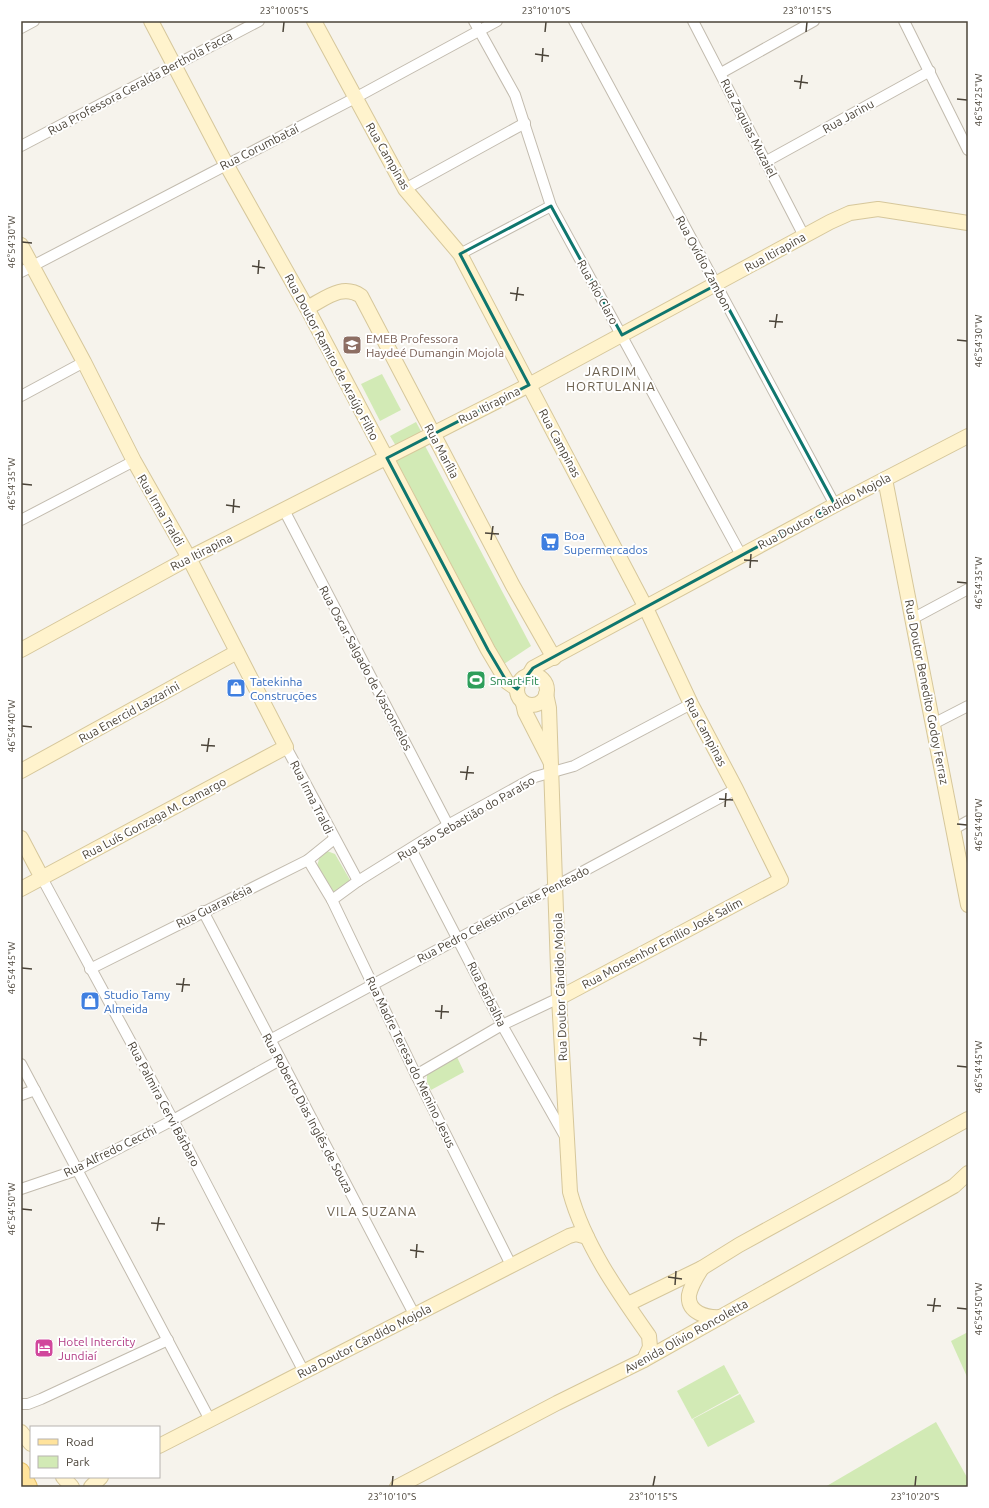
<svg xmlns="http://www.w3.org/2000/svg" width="989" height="1508" font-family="Ubuntu,sans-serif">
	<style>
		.green { fill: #d2eab5 }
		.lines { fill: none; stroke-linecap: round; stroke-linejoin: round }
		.street-casing { stroke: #c2bbae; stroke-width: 12 }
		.secondary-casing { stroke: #d6c79b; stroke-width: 16 }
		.primary-casing { stroke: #e6c16a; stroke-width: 18 }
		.street { stroke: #fff; stroke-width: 10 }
		.secondary { stroke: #fff3cd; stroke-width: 14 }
		.primary { stroke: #ffe39c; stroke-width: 16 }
		.marked { fill: none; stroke: #0f766e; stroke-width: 3; stroke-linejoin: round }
		.ticks { fill: none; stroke: #4b4439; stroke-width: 1.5 }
		.labels { text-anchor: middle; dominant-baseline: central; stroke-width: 4; stroke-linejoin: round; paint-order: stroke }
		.street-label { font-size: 12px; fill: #4b4439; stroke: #fff }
		.education-label { font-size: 12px; fill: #785e54; stroke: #fff; text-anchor: start }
		.shop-label { font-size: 12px; fill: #366cbe; stroke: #fff; text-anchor: start }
		.leisure-label { font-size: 12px; fill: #27864d; stroke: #fff; text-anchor: start }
		.hotel-label { font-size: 12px; fill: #b23c85; stroke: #fff; text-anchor: start }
		.neighbourhood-label { font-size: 13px; letter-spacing: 1px; fill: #6e6250; stroke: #fff }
		.neatline { fill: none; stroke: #4b4439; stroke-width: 1.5 }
		.ticks-label { font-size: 10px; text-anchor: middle; fill: #4b4439 }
	</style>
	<rect width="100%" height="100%" fill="#f6f3ec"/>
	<g class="green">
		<polygon points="382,374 401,410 380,421 361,384"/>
		<polygon points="416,422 422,433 396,446 390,436"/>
		<polygon points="423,442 531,646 504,664 396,460"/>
		<path d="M 327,851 L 335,854 L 350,880 C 346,889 342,892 332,892 L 317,866 L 320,856 Z"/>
		<polygon points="457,1057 464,1072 431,1090 427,1082 427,1073"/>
		<polygon points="968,1332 968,1379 951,1341"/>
		<polygon points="724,1365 739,1393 692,1419 677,1391"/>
		<polygon points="740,1394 755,1422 708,1447 693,1419"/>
		<polygon points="936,1422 968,1479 968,1487 825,1487"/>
	</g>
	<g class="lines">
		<defs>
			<g id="street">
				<polyline points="474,21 515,95 551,206 741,555"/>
				<polyline points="574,21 835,505"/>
				<polyline points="693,21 804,236"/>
				<polyline points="904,21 968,150"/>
				<polyline points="21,28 34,21"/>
				<polyline points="721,73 814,21"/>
				<polyline points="21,146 259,21"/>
				<polyline points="765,162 930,71"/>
				<polyline points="405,189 525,123"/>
				<polyline points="460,254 551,206"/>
				<polyline points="21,272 355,98 497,21"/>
				<polyline points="21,396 84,362"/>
				<polyline points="284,510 448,825"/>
				<polyline points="21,520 134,461"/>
				<polyline points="912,619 968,589"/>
				<polyline points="933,724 968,706"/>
				<polyline points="286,747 358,881"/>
				<polyline points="954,829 968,821"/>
				<polyline points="411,849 502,1025 566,1138"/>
				<polyline points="308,860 332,900 416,1075 511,1265"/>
				<polyline points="42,878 173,1120 304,1372"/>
				<polyline points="332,900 358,881 448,825 535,777 574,766 691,704"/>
				<polyline points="203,911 414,1314"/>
				<polyline points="90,969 308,860 334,839"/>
				<path d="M 270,1040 C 425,955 581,873 736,789"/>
				<polyline points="21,1064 210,1420"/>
				<polyline points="416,1075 502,1025 559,998"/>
				<polyline points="21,1095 35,1090"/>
				<polyline points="21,1189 77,1170 173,1120 280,1060"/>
				<polyline points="21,1404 28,1404 41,1399 168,1340"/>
			</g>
			<g id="secondary">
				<polyline points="151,21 226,164 307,308 488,650 507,682 517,689"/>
				<polyline points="314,21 405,189 460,254 645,606 691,704 736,789 781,880 559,998"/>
				<polyline points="21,245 84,362 134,461 189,558 286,747 21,889"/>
				<path d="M 307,308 C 325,299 342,283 361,296 L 513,586 L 554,658"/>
				<polyline points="885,479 968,905"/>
				<polyline points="21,650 189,558 529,385 830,222 850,213 878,209 968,223"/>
				<polyline points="529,675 533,668 835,505 968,436"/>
				<circle cx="532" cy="690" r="15"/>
				<path d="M 546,694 L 549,708 L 559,998 L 570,1192 C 584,1244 618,1292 649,1336 L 650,1347 L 644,1360"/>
				<polyline points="523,703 525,712 550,761"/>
				<polyline points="21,771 237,652"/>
				<polyline points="21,838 42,878"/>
				<path d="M 702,1268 C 697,1276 691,1285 689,1295 C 687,1313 707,1318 721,1317"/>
				<polyline points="628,1304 702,1268 739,1245 968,1119"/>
				<polyline points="21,1432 31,1444"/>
				<polyline points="159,1446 569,1236 576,1234 587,1237"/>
				<polyline points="63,1477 72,1487"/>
				<polyline points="91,1487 101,1477"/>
				<polyline points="397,1487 557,1403 644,1360 954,1186 968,1173"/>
			</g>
			<polyline id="primary" points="21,1471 29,1487"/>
		</defs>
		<use href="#street" class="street-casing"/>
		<use href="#secondary" class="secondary-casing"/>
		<use href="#primary" class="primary-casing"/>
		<use href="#street" class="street"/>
		<use href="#secondary" class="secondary"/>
		<use href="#primary" class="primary"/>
	</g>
	<path class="marked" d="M 551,206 L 622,335 L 716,285 L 835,505 L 533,668 L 517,689 L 507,682 L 488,650 L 387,458 L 529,385 L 460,254 Z"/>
	<path class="ticks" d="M 283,32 L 284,22M 545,32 L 546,22M 806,32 L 807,22M 535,54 L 549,56M 542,62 L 543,48M 794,81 L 808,83M 800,89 L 802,75M 957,99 L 967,100M 22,242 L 32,243M 252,266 L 265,268M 258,274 L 259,260M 510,293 L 524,295M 516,301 L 518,287M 769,321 L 783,322M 775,328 L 777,314M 957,340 L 967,341M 22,484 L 32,485M 226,505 L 240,507M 233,513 L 234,499M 485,533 L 499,534M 491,540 L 493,526M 744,560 L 758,561M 750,568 L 751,554M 957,582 L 967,583M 22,726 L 32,727M 201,745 L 215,746M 207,752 L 209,738M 460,772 L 474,773M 466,780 L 468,766M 719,799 L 733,800M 725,807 L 726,793M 957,824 L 967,825M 22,968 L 32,969M 176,984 L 190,985M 182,992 L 184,978M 435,1011 L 449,1012M 441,1019 L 442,1005M 693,1038 L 707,1040M 700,1046 L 701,1032M 957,1066 L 967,1067M 22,1209 L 32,1210M 151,1223 L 165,1224M 157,1231 L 159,1217M 410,1250 L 424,1252M 416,1258 L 417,1244M 668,1277 L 682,1279M 675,1285 L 676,1271M 927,1305 L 941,1306M 957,1308 L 967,1309M 933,1312 L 935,1298M 392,1486 L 393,1476M 653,1486 L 655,1476M 915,1486 L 916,1476"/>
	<defs>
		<symbol id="school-square" viewBox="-11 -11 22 22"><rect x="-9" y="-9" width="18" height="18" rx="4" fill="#8d6e63" stroke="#fff"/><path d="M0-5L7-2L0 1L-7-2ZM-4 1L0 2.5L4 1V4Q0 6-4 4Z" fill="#fff"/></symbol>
		<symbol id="supermarket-square" viewBox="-11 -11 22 22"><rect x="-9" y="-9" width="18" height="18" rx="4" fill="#3f7fe0" stroke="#fff"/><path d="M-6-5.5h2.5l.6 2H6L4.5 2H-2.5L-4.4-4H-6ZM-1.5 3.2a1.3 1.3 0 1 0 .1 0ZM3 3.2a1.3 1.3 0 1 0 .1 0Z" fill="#fff"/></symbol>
		<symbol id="stadium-square" viewBox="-11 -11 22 22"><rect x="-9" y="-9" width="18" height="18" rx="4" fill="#2e9e5b" stroke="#fff"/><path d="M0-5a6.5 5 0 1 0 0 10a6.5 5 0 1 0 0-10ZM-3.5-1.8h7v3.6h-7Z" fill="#fff"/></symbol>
		<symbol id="shop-square" viewBox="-11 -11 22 22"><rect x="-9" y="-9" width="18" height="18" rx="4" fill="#3f7fe0" stroke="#fff"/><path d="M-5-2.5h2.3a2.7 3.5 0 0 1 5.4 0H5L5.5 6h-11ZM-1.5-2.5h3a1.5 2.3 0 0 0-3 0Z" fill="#fff"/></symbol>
		<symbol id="hotel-square" viewBox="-11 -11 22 22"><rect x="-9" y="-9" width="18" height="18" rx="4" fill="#d1479c" stroke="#fff"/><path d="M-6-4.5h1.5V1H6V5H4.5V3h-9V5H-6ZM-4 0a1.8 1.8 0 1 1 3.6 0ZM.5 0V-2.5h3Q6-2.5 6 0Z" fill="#fff"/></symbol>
	</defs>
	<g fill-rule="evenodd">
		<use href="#school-square" x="341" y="334" width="22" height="22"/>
		<use href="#supermarket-square" x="539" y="531" width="22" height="22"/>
		<use href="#stadium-square" x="465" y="669" width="22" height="22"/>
		<use href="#shop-square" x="225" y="677" width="22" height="22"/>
		<use href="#shop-square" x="79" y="990" width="22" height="22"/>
		<use href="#hotel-square" x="33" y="1337" width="22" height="22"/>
	</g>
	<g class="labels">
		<g class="street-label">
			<text transform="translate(140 83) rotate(-28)">Rua Professora Geralda Berthola Facca</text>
			<text transform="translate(848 116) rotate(-29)">Rua Jarinu</text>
			<text transform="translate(749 128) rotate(63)">Rua Zaquias Muzaiel</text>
			<text transform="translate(259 147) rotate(-27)">Rua Corumbataí</text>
			<text transform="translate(388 156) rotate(60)">Rua Campinas</text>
			<text transform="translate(775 252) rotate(-29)">Rua Itirapina</text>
			<text transform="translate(704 263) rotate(62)">Rua Ovídio Zambon</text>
			<text transform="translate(598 292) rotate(61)">Rua Río Claro</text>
			<text transform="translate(332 357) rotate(62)">Rua Doutor Ramiro de Araújo Filho</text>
			<text transform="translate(489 405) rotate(-27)">Rua Itirapina</text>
			<text transform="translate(560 443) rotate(62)">Rua Campinas</text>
			<text transform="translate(442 451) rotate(62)">Rua Marília</text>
			<text transform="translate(161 510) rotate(60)">Rua Irma Traldi</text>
			<text transform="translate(824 511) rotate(-28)">Rua Doutor Cândido Mojola</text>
			<text transform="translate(201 552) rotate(-27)">Rua Itirapina</text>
			<text transform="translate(366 668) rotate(62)">Rua Oscar Salgado de Vasconcelos</text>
			<text transform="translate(927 692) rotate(79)">Rua Doutor Benedito Godoy Ferraz</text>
			<text transform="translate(129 712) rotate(-29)">Rua Enercid Lazzarini</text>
			<text transform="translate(706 732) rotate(62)">Rua Campinas</text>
			<text transform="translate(312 797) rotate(63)">Rua Irma Traldi</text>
			<text transform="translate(154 818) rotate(-28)">Rua Luís Gonzaga M. Camargo</text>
			<text transform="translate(466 818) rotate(-30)">Rua São Sebastião do Paraíso</text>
			<text transform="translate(214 906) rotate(-26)">Rua Guaranésia</text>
			<text transform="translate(503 914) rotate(-28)">Rua Pedro Celestino Leite Penteado</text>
			<text transform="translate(662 943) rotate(-28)">Rua Monsenhor Emílio José Salim</text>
			<text transform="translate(560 987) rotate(-92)">Rua Doutor Cândido Mojola</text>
			<text transform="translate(487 994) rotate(63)">Rua Barbalha</text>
			<text transform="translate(411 1062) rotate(64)">Rua Madre Teresa do Menino Jesus</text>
			<text transform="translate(164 1104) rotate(62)">Rua Palmira Cervi Bárbaro</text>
			<text transform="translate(308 1113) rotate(62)">Rua Roberto Dias Inglês de Souza</text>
			<text transform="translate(110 1151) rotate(-26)">Rua Alfredo Cecchi</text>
			<text transform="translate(686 1336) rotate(-29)">Avenida Olívio Roncoletta</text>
			<text transform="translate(364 1341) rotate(-27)">Rua Doutor Cândido Mojola</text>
		</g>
		<g class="education-label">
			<text x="366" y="338">EMEB Professora<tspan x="366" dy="14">Haydeé Dumangin Mojola</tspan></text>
		</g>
		<g class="shop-label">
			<text x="564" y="535">Boa<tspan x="564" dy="14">Supermercados</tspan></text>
			<text x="250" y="681">Tatekinha<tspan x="250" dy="14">Construções</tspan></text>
			<text x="104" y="994">Studio Tamy<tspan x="104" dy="14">Almeida</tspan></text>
		</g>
		<g class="leisure-label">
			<text x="490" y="680">Smart Fit</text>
		</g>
		<g class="hotel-label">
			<text x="58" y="1341">Hotel Intercity<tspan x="58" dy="14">Jundiaí</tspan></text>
		</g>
		<g class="neighbourhood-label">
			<text x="611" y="371">JARDIM<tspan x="611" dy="15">HORTULANIA</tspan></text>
			<text x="372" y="1211">VILA SUZANA</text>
		</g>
	</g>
	<rect width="989" height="1508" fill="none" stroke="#ffffff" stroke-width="44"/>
	<rect x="30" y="1426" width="130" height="52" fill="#ffffff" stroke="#b7b4b0"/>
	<rect x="38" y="1439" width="20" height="6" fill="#ffe39c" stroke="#b7b4b0"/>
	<text x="66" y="1446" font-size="12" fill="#4b4439">Road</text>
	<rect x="38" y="1456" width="20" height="12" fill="#d2eab5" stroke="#b7b4b0"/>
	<text x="66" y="1466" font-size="12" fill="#4b4439">Park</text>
	<rect x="22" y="22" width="945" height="1464" class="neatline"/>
	<g class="ticks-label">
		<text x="284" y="14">23°10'05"S</text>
		<text x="546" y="14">23°10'10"S</text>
		<text x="807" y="14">23°10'15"S</text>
		<text transform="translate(978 100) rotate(-90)" y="4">46°54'25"W</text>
		<text transform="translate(11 242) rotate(-90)" y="4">46°54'30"W</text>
		<text transform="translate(978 341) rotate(-90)" y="4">46°54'30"W</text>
		<text transform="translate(11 484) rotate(-90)" y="4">46°54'35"W</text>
		<text transform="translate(978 583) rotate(-90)" y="4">46°54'35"W</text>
		<text transform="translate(11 726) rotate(-90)" y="4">46°54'40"W</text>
		<text transform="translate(978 825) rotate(-90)" y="4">46°54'40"W</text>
		<text transform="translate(11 968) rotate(-90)" y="4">46°54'45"W</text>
		<text transform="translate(978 1067) rotate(-90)" y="4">46°54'45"W</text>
		<text transform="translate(11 1209) rotate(-90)" y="4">46°54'50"W</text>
		<text transform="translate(978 1309) rotate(-90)" y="4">46°54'50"W</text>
		<text x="392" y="1500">23°10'10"S</text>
		<text x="653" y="1500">23°10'15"S</text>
		<text x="915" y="1500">23°10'20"S</text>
	</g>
</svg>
